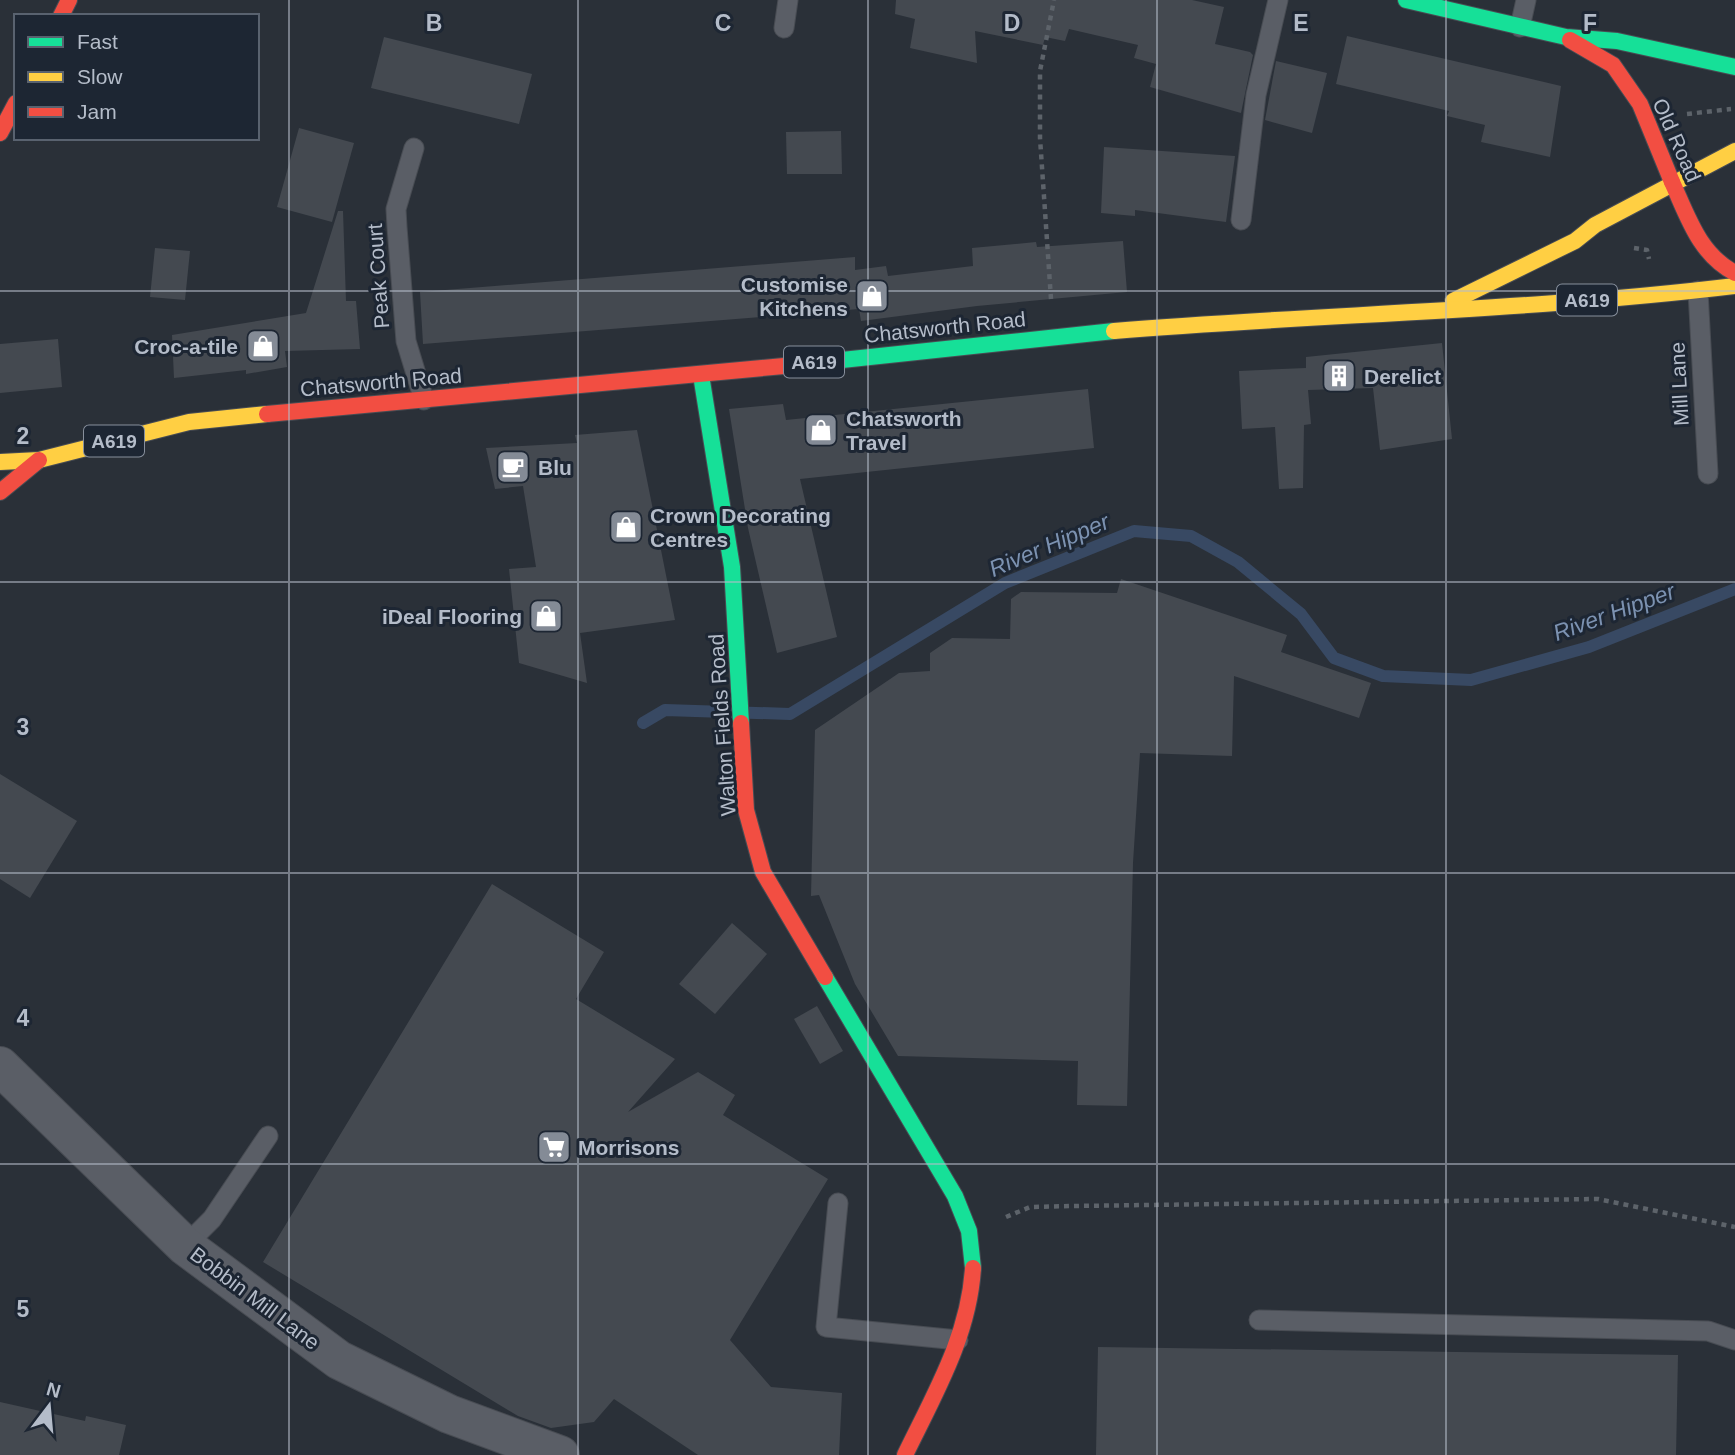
<svg xmlns="http://www.w3.org/2000/svg" width="1735" height="1455" font-family="Arial,sans-serif">
	<style>
		.lines { fill: none; stroke-linecap: round; stroke-linejoin: round }
		.stream { stroke: #384963; stroke-width: 12 }
		.building { fill: #444950 }
		.lane-casing { stroke: #484c53; stroke-width: 21 }
		.street-casing { stroke: #484c53; stroke-width: 40 }
		.fast-casing { stroke: #484c53; stroke-width: 18 }
		.slow-casing { stroke: #484c53; stroke-width: 18 }
		.jam-casing { stroke: #484c53; stroke-width: 18 }
		.path { stroke: #5d636a; stroke-width: 4.5; stroke-dasharray: 5 5; stroke-linecap: butt }
		.lane { stroke: #5a5e66; stroke-width: 19 }
		.street { stroke: #5a5e66; stroke-width: 38 }
		.fast { stroke: #16e098; stroke-width: 16 }
		.slow { stroke: #ffcf43; stroke-width: 16 }
		.jam { stroke: #f24e42; stroke-width: 16 }
		.grid { fill: none; stroke: #b4bcc9; stroke-width: 2; stroke-opacity: 0.55 }
		.labels { text-anchor: middle; dominant-baseline: central; stroke-width: 6; stroke-linejoin: round; paint-order: stroke }
		.shield { fill: #1d2633; stroke: #878f9c; stroke-width: 2 }
		.shield-label { font-size: 19px; font-weight: bold; fill: #b4bcc9 }
		.street-label { font-size: 21px; fill: #b4bcc9; stroke: #1d2633 }
		.poi-label { font-size: 21px; font-weight: bold; fill: #b4bcc9; stroke: #1d2633; text-anchor: start }
		.water-label { font-size: 23px; font-style: italic; fill: #7c92b1; stroke: #1d2633 }
		.grid-label { font-size: 23px; text-anchor: middle; font-weight: bold; fill: #b4bcc9; stroke: #1d2633; stroke-width: 6; stroke-linejoin: round; paint-order: stroke }
	</style>
	<rect width="100%" height="100%" fill="#2a3038"/>
	<g class="lines">
		<polyline class="stream" points="643,723 665,710 790,714 1005,583 1134,531 1191,536 1238,562 1301,614 1334,658 1383,676 1471,680 1589,647 1735,589"/>
	</g>
	<g class="building">
		<polygon points="896,0 1192,0 1224,7 1215,44 1250,52 1253,55 1241,113 1150,87 1156,64 1134,58 1138,45 1069,29 1065,41 1045,37 1043,45 975,31 977,63 910,48 915,19 895,14"/>
		<polygon points="1347,36 1561,86 1550,157 1481,142 1485,125 1447,116 1449,111 1336,84"/>
		<polygon points="384,37 532,74 519,124 371,88"/>
		<polygon points="1276,61 1327,73 1312,133 1265,120"/>
		<polygon points="299,128 354,143 332,222 277,207"/>
		<polygon points="841,131 842,174 787,174 786,132"/>
		<polygon points="1104,147 1235,156 1226,222 1135,210 1135,216 1101,213"/>
		<polygon points="338,211 343,211 346,301 356,301 360,349 285,351 287,367 246,374 246,370 174,378 172,335 306,313"/>
		<polygon points="1123,241 1127,292 977,306 861,321 859,309 423,344 420,292 855,257 855,270 886,266 888,276 973,266 972,248 1036,242 1037,247"/>
		<polygon points="155,248 190,251 185,300 150,297"/>
		<polygon points="58,339 62,387 0,393 0,344"/>
		<polygon points="1442,343 1452,439 1380,450 1373,388 1308,390 1311,424 1304,425 1303,488 1279,489 1275,427 1242,429 1239,371 1306,368 1306,357"/>
		<polygon points="1088,389 1094,448 800,479 837,637 777,653 748,528 729,409 783,404 786,420"/>
		<polygon points="637,430 675,620 580,633 587,683 519,663 509,569 536,567 523,486 495,489 486,448 577,443 575,435"/>
		<polygon points="1121,579 1287,635 1281,652 1371,683 1359,718 1234,676 1232,756 1140,753 1133,863 1127,1106 1077,1105 1078,1061 898,1056 855,984 819,895 811,896 815,730 899,673 930,671 930,653 952,638 1010,639 1011,599 1021,592 1117,593"/>
		<polygon points="0,774 77,821 30,898 0,879"/>
		<polygon points="492,884 604,952 576,999 675,1059 628,1112 698,1072 735,1095 723,1115 828,1179 730,1340 771,1387 842,1393 839,1455 698,1455 614,1399 594,1422 551,1428 518,1416 263,1262"/>
		<polygon points="732,923 767,954 715,1014 679,984"/>
		<polygon points="817,1006 843,1051 820,1064 794,1019"/>
		<polygon points="1098,1347 1678,1355 1676,1455 1096,1455"/>
		<polygon points="0,1402 85,1421 86,1416 126,1425 119,1455 0,1455"/>
	</g>
	<g class="lines">
		<defs>
			<g id="lane">
				<polyline points="1520,27 1526,0"/>
				<polyline points="784,28 788,0"/>
				<polyline points="414,148 396,209 397,227 406,341 424,400"/>
				<polyline points="1241,220 1256,95 1278,0"/>
				<polyline points="1698,291 1708,474"/>
				<polyline points="838,1203 826,1327 958,1340"/>
				<polyline points="185,1246 212,1219 268,1136"/>
				<polyline points="1259,1320 1708,1331 1735,1340"/>
			</g>
			<polyline id="street" points="0,1066 185,1246 339,1360 449,1414 560,1455"/>
			<g id="fast">
				<polyline points="1406,0 1566,37 1617,41 1735,67"/>
				<polyline points="795,365 1114,331"/>
				<polyline points="701,375 732,567 741,723"/>
				<polyline points="825,977 955,1196 969,1231 973,1268"/>
			</g>
			<g id="slow">
				<polyline points="1453,301 1575,241 1595,225 1735,151"/>
				<path d="M 1114,331 C 1320,314 1529,311 1735,286"/>
				<polyline points="0,462 39,460 189,422 267,414"/>
			</g>
			<g id="jam">
				<polyline points="61,16 69,0"/>
				<polyline points="1570,40 1613,65 1640,104 1672,182"/>
				<polyline points="0,133 16,103"/>
				<path d="M 1672,182 C 1688,217 1699,254 1735,273"/>
				<polyline points="267,414 795,365"/>
				<polyline points="0,492 39,460"/>
				<polyline points="741,723 746,810 763,872 825,977"/>
				<path d="M 905,1455 C 934,1395 969,1336 973,1268"/>
			</g>
		</defs>
		<use href="#lane" class="lane-casing"/>
		<use href="#street" class="street-casing"/>
		<use href="#fast" class="fast-casing"/>
		<use href="#slow" class="slow-casing"/>
		<use href="#jam" class="jam-casing"/>
		<g class="path">
			<polyline points="1687,114 1731,109"/>
			<polyline points="1634,248 1647,250 1649,259"/>
			<polyline points="1051,299 1040,138 1040,71 1054,0"/>
			<polyline points="1006,1217 1030,1207 1073,1206 1598,1199 1735,1227"/>
		</g>
		<use href="#lane" class="lane"/>
		<use href="#street" class="street"/>
		<use href="#fast" class="fast"/>
		<use href="#slow" class="slow"/>
		<use href="#jam" class="jam"/>
	</g>
	<path class="grid" d="M 289,0 L 289,1455M 578,0 L 578,1455M 868,0 L 868,1455M 1157,0 L 1157,1455M 1446,0 L 1446,1455M 0,291 L 1735,291M 0,582 L 1735,582M 0,873 L 1735,873M 0,1164 L 1735,1164"/>
	<defs>
		<symbol id="shop-square" viewBox="-11 -11 22 22"><rect x="-9" y="-9" width="18" height="18" rx="4" fill="#848b96" stroke="#1d2633"/><path d="M-5-2.5h2.3a2.7 3.5 0 0 1 5.4 0H5L5.5 6h-11ZM-1.5-2.5h3a1.5 2.3 0 0 0-3 0Z" fill="#fff"/></symbol>
		<symbol id="building-square" viewBox="-11 -11 22 22"><rect x="-9" y="-9" width="18" height="18" rx="4" fill="#848b96" stroke="#1d2633"/><path d="M-4-6H4V6H1V3H-1V6H-4ZM-2.5-4.3h1.7v1.8h-1.7ZM.8-4.3h1.7v1.8H.8ZM-2.5-1h1.7V.8h-1.7ZM.8-1h1.7V.8H.8Z" fill="#fff"/></symbol>
		<symbol id="cafe-square" viewBox="-11 -11 22 22"><rect x="-9" y="-9" width="18" height="18" rx="4" fill="#848b96" stroke="#1d2633"/><path d="M-5.5-4.5H6V0H3Q3 3.5 0 3.5H-2.5Q-5.5 3.5-5.5 0ZM3-3.2v2h1.7v-2ZM-6 4.5H4V6H-6Z" fill="#fff"/></symbol>
		<symbol id="supermarket-square" viewBox="-11 -11 22 22"><rect x="-9" y="-9" width="18" height="18" rx="4" fill="#848b96" stroke="#1d2633"/><path d="M-6-5.5h2.5l.6 2H6L4.5 2H-2.5L-4.4-4H-6ZM-1.5 3.2a1.3 1.3 0 1 0 .1 0ZM3 3.2a1.3 1.3 0 1 0 .1 0Z" fill="#fff"/></symbol>
	</defs>
	<g fill-rule="evenodd">
		<use href="#shop-square" x="853" y="277" width="38" height="38"/>
		<use href="#shop-square" x="244" y="327" width="38" height="38"/>
		<use href="#building-square" x="1320" y="357" width="38" height="38"/>
		<use href="#shop-square" x="802" y="411" width="38" height="38"/>
		<use href="#cafe-square" x="494" y="448" width="38" height="38"/>
		<use href="#shop-square" x="607" y="508" width="38" height="38"/>
		<use href="#shop-square" x="527" y="597" width="38" height="38"/>
		<use href="#supermarket-square" x="535" y="1128" width="38" height="38"/>
	</g>
	<g class="labels">
		<g class="shield">
			<rect x="1557" y="284.5" width="60" height="31" rx="5"/>
			<rect x="784" y="346.5" width="60" height="31" rx="5"/>
			<rect x="84" y="425.5" width="60" height="31" rx="5"/>
		</g>
		<g class="shield-label">
			<text x="1587" y="300">A619</text>
			<text x="814" y="362">A619</text>
			<text x="114" y="441">A619</text>
		</g>
		<g class="street-label">
			<text transform="translate(1677 140) rotate(66)">Old Road</text>
			<text transform="translate(378 276) rotate(-94)">Peak Court</text>
			<text transform="translate(945 327) rotate(-6)">Chatsworth Road</text>
			<text transform="translate(381 382) rotate(-5)">Chatsworth Road</text>
			<text transform="translate(1679 384) rotate(-93)">Mill Lane</text>
			<text transform="translate(722 725) rotate(-94)">Walton Fields Road</text>
			<text transform="translate(255 1298) rotate(37)">Bobbin Mill Lane</text>
		</g>
		<g class="poi-label">
			<text x="848" y="284" text-anchor="end">Customise<tspan x="848" dy="24">Kitchens</tspan></text>
			<text x="238" y="346" text-anchor="end">Croc-a-tile</text>
			<text x="1364" y="376">Derelict</text>
			<text x="846" y="418">Chatsworth<tspan x="846" dy="24">Travel</tspan></text>
			<text x="538" y="467">Blu</text>
			<text x="650" y="515">Crown Decorating<tspan x="650" dy="24">Centres</tspan></text>
			<text x="522" y="616" text-anchor="end">iDeal Flooring</text>
			<text x="578" y="1147">Morrisons</text>
		</g>
		<g class="water-label">
			<text transform="translate(1049 545) rotate(-23)">River Hipper</text>
			<text transform="translate(1614 612) rotate(-20)">River Hipper</text>
		</g>
	</g>
	<g class="grid-label">
		<text x="434" y="31">B</text>
		<text x="723" y="31">C</text>
		<text x="1012" y="31">D</text>
		<text x="1301" y="31">E</text>
		<text x="1590" y="31">F</text>
		<text x="23" y="444">2</text>
		<text x="23" y="735">3</text>
		<text x="23" y="1026">4</text>
		<text x="23" y="1317">5</text>
	</g>
	<rect x="14" y="14" width="245" height="126" fill="#1d2633" stroke="#59626f" stroke-width="2"/>
	<rect x="28" y="37" width="35" height="10" fill="#16e098" stroke="#59626f" stroke-width="2"/>
	<text x="77" y="49" font-size="21" fill="#b4bcc9">Fast</text>
	<rect x="28" y="72" width="35" height="10" fill="#ffcf43" stroke="#59626f" stroke-width="2"/>
	<text x="77" y="84" font-size="21" fill="#b4bcc9">Slow</text>
	<rect x="28" y="107" width="35" height="10" fill="#f24e42" stroke="#59626f" stroke-width="2"/>
	<text x="77" y="119" font-size="21" fill="#b4bcc9">Jam</text>
	<g transform="translate(49 1406) rotate(16)" stroke="#1d2633" stroke-width="5" paint-order="stroke">
	<path d="M0-5L12 26L0 18L-12 26Z" fill="#b4bcc9"/>
	<text y="-10" font-size="19" font-weight="bold" text-anchor="middle" fill="#b4bcc9">N</text>
	</g>
</svg>
